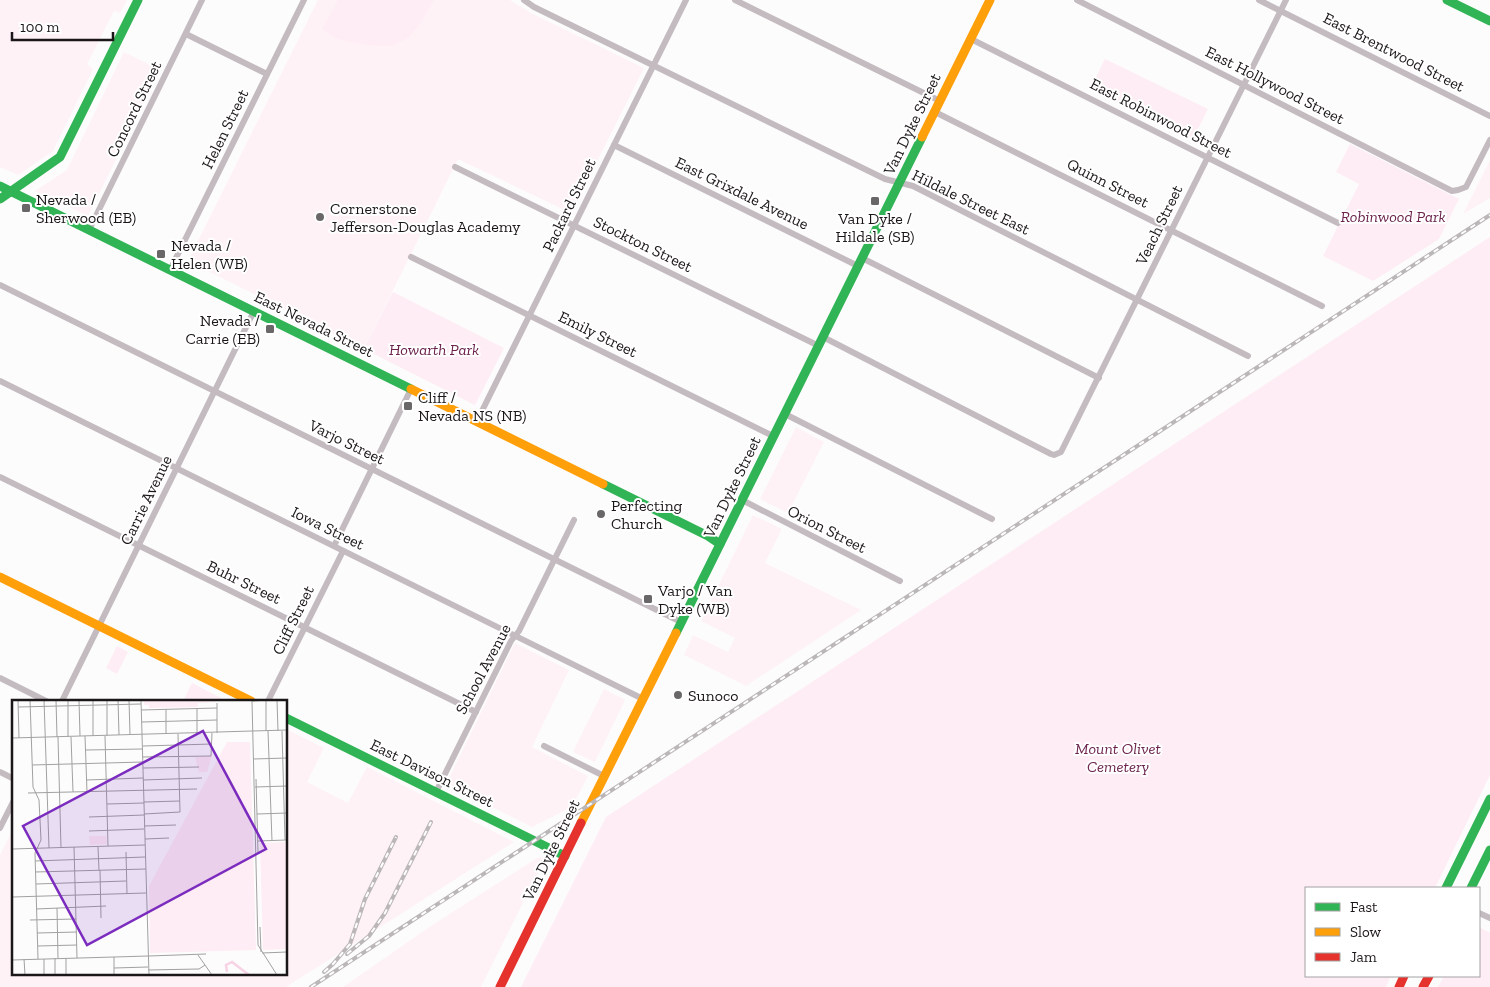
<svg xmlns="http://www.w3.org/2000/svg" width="1490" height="987" font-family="'Zilla Slab',serif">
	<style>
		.built { fill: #fef2f7 }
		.green { fill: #feedf4 }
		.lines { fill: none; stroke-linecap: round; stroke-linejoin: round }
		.street { stroke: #c4bbc0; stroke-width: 6 }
		.fast { stroke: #30b455; stroke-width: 9 }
		.slow { stroke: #ff9f0a; stroke-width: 9 }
		.jam { stroke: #e5322d; stroke-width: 9 }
		.rail-casing { stroke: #bbb6b8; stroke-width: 4 }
		.rail { stroke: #fff; stroke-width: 2; stroke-dasharray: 5.5; stroke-linecap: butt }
		.poi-dot { fill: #6a6768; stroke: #fff; stroke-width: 2 }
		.labels { text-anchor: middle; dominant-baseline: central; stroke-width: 4; stroke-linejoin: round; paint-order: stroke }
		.street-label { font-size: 16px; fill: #1b1719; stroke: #fff }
		.poi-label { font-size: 16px; fill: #1b1719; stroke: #fff; text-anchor: start }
		.park-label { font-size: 16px; font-style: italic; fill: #6c224c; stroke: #fff }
		.inset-river { fill: none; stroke: #f8d3e5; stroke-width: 2.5 }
		.inset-road { fill: none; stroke: #a2a0a1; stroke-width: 1 }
		.view { fill: #7b2cbf; fill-opacity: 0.15; stroke: #7b2cbf; stroke-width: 2.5 }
		.inset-edge { fill: none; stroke: #1b1719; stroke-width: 2.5 }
	</style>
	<rect width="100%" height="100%" fill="#fcfcfc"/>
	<g class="built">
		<polygon points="0,0 127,0 120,13 114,11 87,64 93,69 53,151 18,175 0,167"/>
		<polygon points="318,0 510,0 531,13 644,68 571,213 458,159 364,349 188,261"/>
		<polygon points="124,52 160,70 88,216 35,191 67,170"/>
		<polygon points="1490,160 1490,198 1463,214"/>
		<polygon points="796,427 824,442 788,513 760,499"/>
		<polygon points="753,515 782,529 765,563 861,610 746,686 684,655 693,635 728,652 735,638 701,621"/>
		<polygon points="515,643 569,670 532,747 588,776 572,807 532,827 446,784"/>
		<polygon points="604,689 625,700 595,762 573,752"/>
		<polygon points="286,729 324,748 307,782 348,803 367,767 514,842 286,987 0,987 0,855 14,827 14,973 286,973"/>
		<polygon points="543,857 545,859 481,987 343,987 428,928 537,858"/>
	</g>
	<g class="green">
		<polygon points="338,0 434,0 422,21 408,38 391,46 365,45 337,39 322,29"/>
		<polygon points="1105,59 1208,109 1193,139 1090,89"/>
		<polygon points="1350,144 1459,199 1439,239 1373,281 1323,256 1359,184 1336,172"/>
		<polygon points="1490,237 1490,775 1435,888 1306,888 1306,976 1391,976 1386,987 521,987 606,817"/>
		<polygon points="393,292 504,348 475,405 364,349"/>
		<polygon points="117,646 128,652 117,674 106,668"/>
		<polygon points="192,683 227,701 183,701"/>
		<polygon points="1479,927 1490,933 1490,987 1438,987 1444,976 1479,976"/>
	</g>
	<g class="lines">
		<g class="street">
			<polyline points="524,0 534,7 885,179 913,186 1248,356"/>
			<polyline points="735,0 940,101"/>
			<polyline points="1077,0 1452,191 1458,190 1466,187 1490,140"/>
			<polyline points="1259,0 1490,116"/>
			<polyline points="186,34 267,74"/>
			<polyline points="971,39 1338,223"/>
			<polyline points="935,112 1322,306"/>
			<polyline points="614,145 858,266"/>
			<polyline points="455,167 819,346"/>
			<polyline points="89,230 202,0"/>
			<polyline points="411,257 773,436"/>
			<polyline points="862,258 1099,378"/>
			<polyline points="170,270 304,0"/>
			<polyline points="0,285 681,622"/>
			<polyline points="823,337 1051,454 1054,455 1061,452 1286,0"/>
			<polyline points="0,381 643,699"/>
			<polyline points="785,414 992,519"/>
			<polyline points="477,421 686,0"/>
			<polyline points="0,477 476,712"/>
			<polyline points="742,500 900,581"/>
			<polyline points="334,546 411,389"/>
			<polyline points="0,678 46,701"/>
			<polyline points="62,701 254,311"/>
			<polyline points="268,701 343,551"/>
			<polyline points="544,746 604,776"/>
			<polyline points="0,772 14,779"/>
			<polyline points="436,792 511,641 519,631 574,520"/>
			<polyline points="0,828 14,800"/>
			<polyline points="1479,913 1490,918"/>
		</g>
		<g class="fast">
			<polyline points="1447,0 1490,21"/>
			<polyline points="0,186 411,389"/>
			<polyline points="0,199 60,157 138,0"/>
			<polyline points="603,484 708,536 720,544"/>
			<polyline points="676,633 922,137"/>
			<polyline points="286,718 565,856"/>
			<polyline points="1446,888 1490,799"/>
			<polyline points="1471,888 1490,850"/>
		</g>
		<g class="slow">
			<polyline points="922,137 990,0"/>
			<polyline points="411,389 603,484"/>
			<polyline points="0,577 251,701"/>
			<polyline points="581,823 676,633"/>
		</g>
		<g class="jam">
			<polyline points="500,987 581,823"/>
			<polyline points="1399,987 1404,976"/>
			<polyline points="1423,987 1429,976"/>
		</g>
		<defs>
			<g id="rail">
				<polyline points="347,954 369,936 385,913 431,822"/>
				<polyline points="324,972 333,964 350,944 365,899 396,837"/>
				<polyline points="311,987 1490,215"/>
			</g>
		</defs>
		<use href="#rail" class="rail-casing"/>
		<use href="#rail" class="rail"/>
	</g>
	<g class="poi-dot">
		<rect x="870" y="196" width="10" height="10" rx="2.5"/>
		<rect x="21" y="203" width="10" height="10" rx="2.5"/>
		<circle cx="320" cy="217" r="5"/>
		<rect x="156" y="249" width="10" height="10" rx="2.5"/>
		<rect x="265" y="324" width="10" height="10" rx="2.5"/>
		<rect x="403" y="401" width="10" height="10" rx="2.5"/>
		<circle cx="601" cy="514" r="5"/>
		<rect x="643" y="594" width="10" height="10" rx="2.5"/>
		<circle cx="678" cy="695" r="5"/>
	</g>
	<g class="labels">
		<g class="street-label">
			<text transform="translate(1394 52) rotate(27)">East Brentwood Street</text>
			<text transform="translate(1275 85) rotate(27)">East Hollywood Street</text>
			<text transform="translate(134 109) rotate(-64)">Concord Street</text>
			<text transform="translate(1161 118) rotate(27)">East Robinwood Street</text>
			<text transform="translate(912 124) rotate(-64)">Van Dyke Street</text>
			<text transform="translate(225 129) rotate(-64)">Helen Street</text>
			<text transform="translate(1108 183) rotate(27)">Quinn Street</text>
			<text transform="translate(742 193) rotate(26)">East Grixdale Avenue</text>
			<text transform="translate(971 202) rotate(26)">Hildale Street East</text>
			<text transform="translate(569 205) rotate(-64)">Packard Street</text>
			<text transform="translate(1159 225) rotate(-64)">Veach Street</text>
			<text transform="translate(643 244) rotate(26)">Stockton Street</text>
			<text transform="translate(314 324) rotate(26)">East Nevada Street</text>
			<text transform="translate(598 334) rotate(26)">Emily Street</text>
			<text transform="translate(347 442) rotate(26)">Varjo Street</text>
			<text transform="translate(732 487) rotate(-64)">Van Dyke Street</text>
			<text transform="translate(146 500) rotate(-64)">Carrie Avenue</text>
			<text transform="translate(328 528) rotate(26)">Iowa Street</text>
			<text transform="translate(827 529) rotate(27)">Orion Street</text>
			<text transform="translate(244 582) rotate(26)">Buhr Street</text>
			<text transform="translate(293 620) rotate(-64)">Cliff Street</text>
			<text transform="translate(483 669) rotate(-62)">School Avenue</text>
			<text transform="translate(432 773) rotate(26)">East Davison Street</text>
			<text transform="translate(551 850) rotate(-64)">Van Dyke Street</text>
		</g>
		<g class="poi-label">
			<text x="36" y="199">Nevada /<tspan x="36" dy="18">Sherwood (EB)</tspan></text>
			<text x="330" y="208">Cornerstone<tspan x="330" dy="18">Jefferson-Douglas Academy</tspan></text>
			<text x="875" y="218" text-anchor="middle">Van Dyke /<tspan x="875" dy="18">Hildale (SB)</tspan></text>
			<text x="171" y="245">Nevada /<tspan x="171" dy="18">Helen (WB)</tspan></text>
			<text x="260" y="320" text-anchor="end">Nevada /<tspan x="260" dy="18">Carrie (EB)</tspan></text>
			<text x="418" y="397">Cliff /<tspan x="418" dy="18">Nevada NS (NB)</tspan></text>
			<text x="611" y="505">Perfecting<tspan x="611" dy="18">Church</tspan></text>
			<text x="658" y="590">Varjo / Van<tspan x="658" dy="18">Dyke (WB)</tspan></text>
			<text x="688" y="695">Sunoco</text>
		</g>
		<g class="park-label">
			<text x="1393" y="216">Robinwood Park</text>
			<text x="434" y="349">Howarth Park</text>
			<text x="1118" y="748">Mount Olivet<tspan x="1118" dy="18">Cemetery</tspan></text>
		</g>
	</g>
	<g transform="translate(12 700)">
		<rect width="275" height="275" fill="#fcfcfc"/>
		<path d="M 132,0 L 204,0 L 204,2 L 186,3 L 186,7 L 137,8 L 137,5 L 132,5 ZM 215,42 L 238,42 L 244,250 L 138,253 L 137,186 ZM 200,56 L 195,72 L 187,72 L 183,57 ZM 77,136 L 94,136 L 95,144 L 78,145 ZM 275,142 L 275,249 L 251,250 L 248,143 Z" fill="#feedf4"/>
		<path class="inset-river" d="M 215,272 L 214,265 L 220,262 L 237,275"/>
		<path class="inset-road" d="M 6,0 L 7,38M 18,0 L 21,87 L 27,100 L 29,140 L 23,153 L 26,259M 32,0 L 37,148M 44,0 L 45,37M 56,0 L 56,37M 67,0 L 68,36M 81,0 L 81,36M 95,0 L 95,36M 106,0 L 107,35M 117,0 L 118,35M 129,0 L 137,275M 254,0 L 254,31M 265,0 L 266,31M 240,1 L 258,0M 240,1 L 246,245 L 265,275M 205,3 L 205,33M 6,7 L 129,4M 185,8 L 185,33M 154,9 L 154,34M 129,10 L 205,8M 130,22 L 205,20M 256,31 L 260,141M 270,31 L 273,140M 73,36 L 75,92M 93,36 L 96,146M 46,37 L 49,148M 59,37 L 61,92M 0,38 L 275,30M 131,46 L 200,44M 74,50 L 130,49M 130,57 L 199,56 L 200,33M 241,59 L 275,58M 20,65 L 131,62M 131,68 L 187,67M 244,79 L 246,152M 74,80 L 131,78M 131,80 L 190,78M 243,87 L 275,86M 16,93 L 185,89M 132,102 L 168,101M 95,104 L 132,103M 132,114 L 168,112 L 166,34M 245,114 L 275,113M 77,117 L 132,115M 132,126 L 164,125M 77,131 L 132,129M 133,139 L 157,138M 246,141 L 274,140M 62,147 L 65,258M 86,147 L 87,170M 0,149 L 133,145M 114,152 L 115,194M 23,161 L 133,157M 88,170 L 89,218M 23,172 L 134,169M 24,184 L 114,181M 0,197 L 134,193M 45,208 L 46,258M 24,209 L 94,206M 18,220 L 64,219M 248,227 L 249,252M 25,233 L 65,232M 26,246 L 65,245M 250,253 L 275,252M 186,255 L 200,275M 137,256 L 194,254M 102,257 L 102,275M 43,258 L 43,275M 54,258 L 54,275M 12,259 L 13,275M 32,259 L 32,275M 0,260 L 136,256M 102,268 L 136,267M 136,270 L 187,269 L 193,265"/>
		<path class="view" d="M 191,31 L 254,149 L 75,245 L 11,126 Z"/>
		<rect width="275" height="275" class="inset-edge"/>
	</g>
	<rect x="1305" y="887" width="175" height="90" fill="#ffffff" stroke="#a4a2a3"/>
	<rect x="1315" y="903" width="25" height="8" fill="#30b455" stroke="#a4a2a3"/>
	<text x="1350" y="912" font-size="15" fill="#1b1719">Fast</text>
	<rect x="1315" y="928" width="25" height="8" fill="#ff9f0a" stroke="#a4a2a3"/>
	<text x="1350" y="937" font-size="15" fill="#1b1719">Slow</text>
	<rect x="1315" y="953" width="25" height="8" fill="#e5322d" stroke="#a4a2a3"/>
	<text x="1350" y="962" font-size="15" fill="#1b1719">Jam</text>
	<path d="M12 32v8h101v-8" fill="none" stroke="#1b1719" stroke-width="2.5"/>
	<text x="20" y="32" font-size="15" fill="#1b1719" stroke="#ffffff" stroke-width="4" paint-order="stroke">100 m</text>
</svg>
